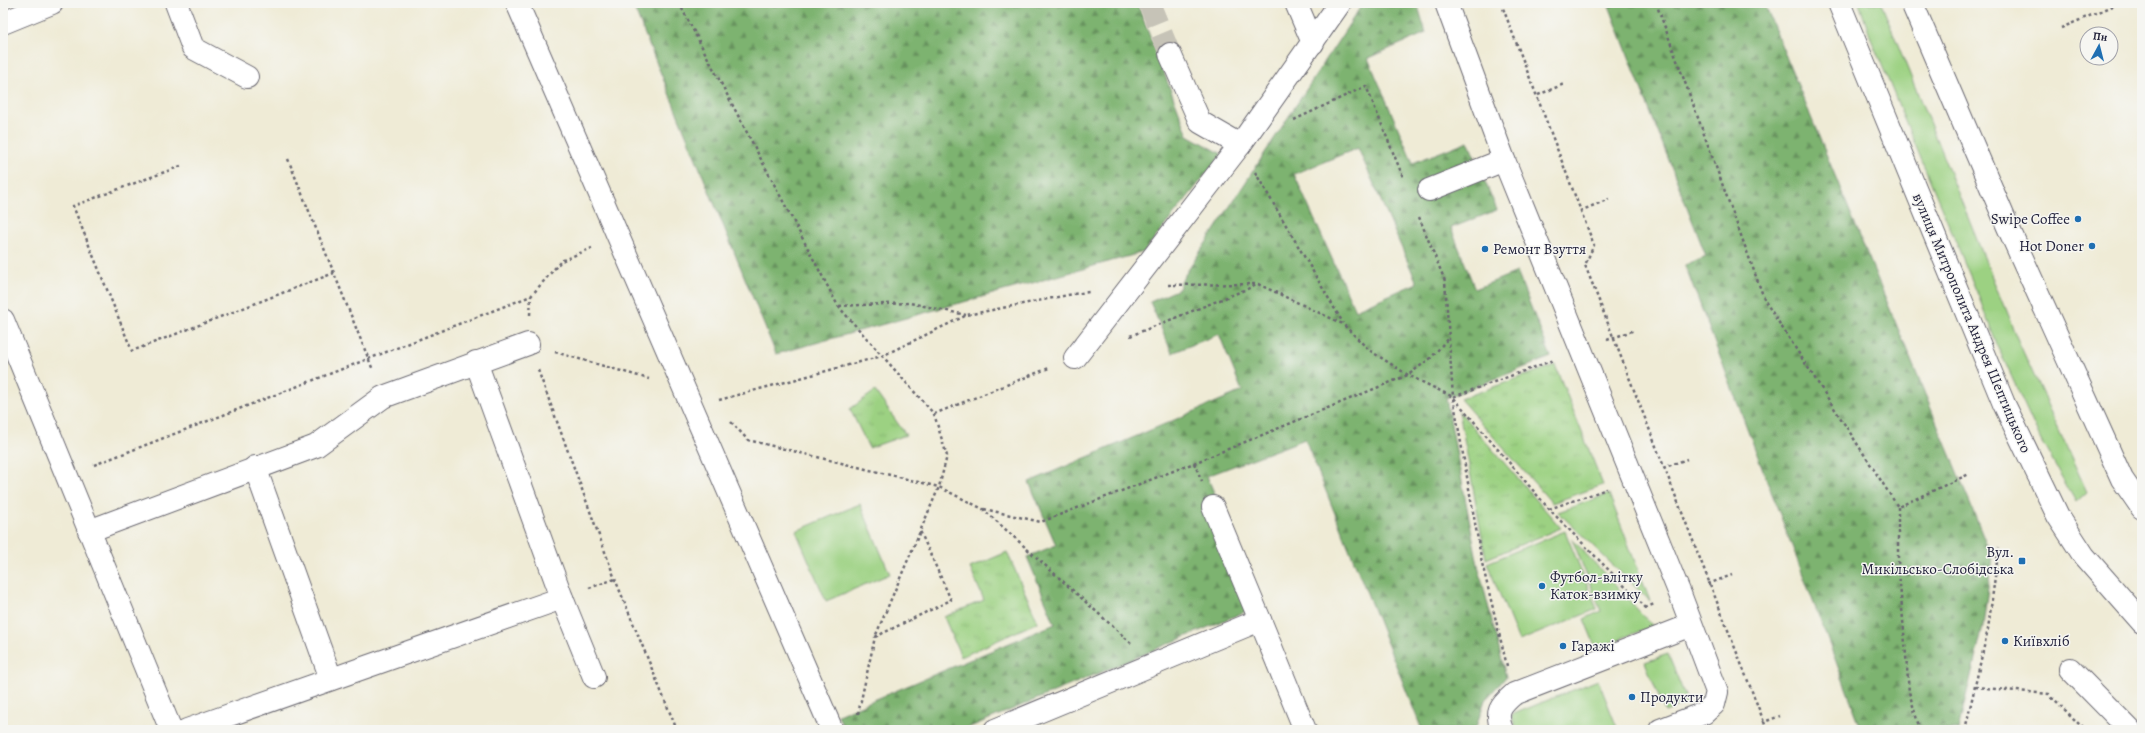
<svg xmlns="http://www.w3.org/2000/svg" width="2145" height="733" font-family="Alegreya,serif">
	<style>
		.grass { fill: #9cd182; stroke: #5f7a5e }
		.forest { fill: url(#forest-firs); stroke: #506a56; fill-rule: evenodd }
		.park { fill: url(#park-tufts); stroke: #5f7a5e }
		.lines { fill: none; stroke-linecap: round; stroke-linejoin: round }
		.minor-tunnel { stroke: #c6c3b7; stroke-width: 22; stroke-dasharray: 22 11; stroke-linecap: butt }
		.minor-casing { stroke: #6a6871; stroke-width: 24 }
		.major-casing { stroke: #6a6871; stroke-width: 24 }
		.path { stroke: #6a6871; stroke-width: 2.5; stroke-dasharray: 3 3; stroke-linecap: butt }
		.minor { stroke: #fff; stroke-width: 22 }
		.major { stroke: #fff; stroke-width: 22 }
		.poi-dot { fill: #1f6fb2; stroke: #f6f6f2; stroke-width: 1.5 }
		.labels { text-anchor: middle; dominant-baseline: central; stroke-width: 3; stroke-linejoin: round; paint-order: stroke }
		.poi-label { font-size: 15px; fill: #22223b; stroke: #f6f6f2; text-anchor: start }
		.street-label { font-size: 15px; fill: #22223b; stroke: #f6f6f2 }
	</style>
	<defs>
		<pattern id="forest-firs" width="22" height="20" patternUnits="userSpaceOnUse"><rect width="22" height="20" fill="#7db370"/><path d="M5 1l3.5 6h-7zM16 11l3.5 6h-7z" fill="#66915d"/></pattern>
		<pattern id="park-tufts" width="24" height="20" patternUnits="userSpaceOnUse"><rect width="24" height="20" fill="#9cd182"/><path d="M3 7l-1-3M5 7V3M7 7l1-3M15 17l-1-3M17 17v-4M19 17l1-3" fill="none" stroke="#86b371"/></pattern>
	</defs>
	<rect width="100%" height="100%" fill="#f6f6f2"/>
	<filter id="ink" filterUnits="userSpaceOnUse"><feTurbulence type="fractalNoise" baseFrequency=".025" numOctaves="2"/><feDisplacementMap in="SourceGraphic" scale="8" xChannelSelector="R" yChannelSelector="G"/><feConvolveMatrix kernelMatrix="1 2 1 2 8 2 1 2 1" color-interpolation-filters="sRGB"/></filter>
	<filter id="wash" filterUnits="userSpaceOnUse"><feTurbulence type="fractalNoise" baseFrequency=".012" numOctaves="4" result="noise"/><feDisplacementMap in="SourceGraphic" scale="16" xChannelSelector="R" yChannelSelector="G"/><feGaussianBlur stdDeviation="0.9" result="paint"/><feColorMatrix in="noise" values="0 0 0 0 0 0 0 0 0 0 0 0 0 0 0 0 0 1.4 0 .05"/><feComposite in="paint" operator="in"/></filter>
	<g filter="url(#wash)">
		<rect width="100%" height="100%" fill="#efebd6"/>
		<g class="grass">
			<polygon points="1859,3 1881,3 2016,336 2087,492 2076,502 2041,441 1997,345 1978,295 1871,39"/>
			<polygon points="1609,494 1650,601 1558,512"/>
			<polygon points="860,504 890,574 826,601 796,531"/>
			<polygon points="1565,531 1597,609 1519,641 1487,563"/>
			<polygon points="1572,539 1653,626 1596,648 1584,619 1601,611"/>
			<polygon points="1668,654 1688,703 1665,712 1645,662"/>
			<polygon points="1598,680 1618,730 1517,730 1511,715"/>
		</g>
		<g class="forest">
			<polygon points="632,3 1137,3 1188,135 1222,154 1144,252 776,354"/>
			<path d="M 1363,3 L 1417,3 L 1426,33 L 1368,58 L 1413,163 L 1468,141 L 1497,210 L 1451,228 L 1475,289 L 1517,272 L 1551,357 L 1446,398 L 1478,565 L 1506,677 L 1485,700 L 1476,727 L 1468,730 L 1422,730 L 1305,439 L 1207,476 L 1261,605 L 963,730 L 844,730 L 838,715 L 1055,624 L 1027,557 L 1056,545 L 1029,482 L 1242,391 L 1219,334 L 1172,353 L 1150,302 L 1179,289 L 1181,281 ZM 1358,148 L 1417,283 L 1355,310 L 1294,174 Z"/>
			<polygon points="1608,3 1764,3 1992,557 1983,626 1958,730 1862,730 1685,265 1706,256"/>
		</g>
		<g class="park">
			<polygon points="1555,365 1603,485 1552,503 1460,399"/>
			<polygon points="875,391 906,435 869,448 850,409"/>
			<polygon points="1459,411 1561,528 1486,559"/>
			<polygon points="1007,552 1038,622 961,657 944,617 984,600 970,568"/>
		</g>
	</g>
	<g filter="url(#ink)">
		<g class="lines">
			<polyline class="minor-tunnel" points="1149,3 1170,54"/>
			<defs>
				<g id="minor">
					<polyline points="176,3 193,48 247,77"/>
					<polyline points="517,3 832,730"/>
					<polyline points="1296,3 1313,43"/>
					<polyline points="1446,3 1504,160 1680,594 1717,692 1714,704 1704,713 1660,730"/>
					<polyline points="3,23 52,3"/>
					<polyline points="1170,54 1200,122 1240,145"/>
					<polyline points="1429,190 1504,160"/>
					<polyline points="3,320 171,730"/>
					<polyline points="1075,358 1240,145 1340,3"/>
					<polyline points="476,362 562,598"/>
					<polyline points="255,467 331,679"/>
					<polyline points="1213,507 1260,620"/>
					<polyline points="89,531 316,446 383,397 528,344"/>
					<polyline points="2070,669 2130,730"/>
					<polyline points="187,730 562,598 594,677"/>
					<polyline points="995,730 1260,620 1305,730"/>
					<path d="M 1502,730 C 1495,712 1500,706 1514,694 L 1691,625"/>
				</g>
				<g id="major">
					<polyline points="1839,3 2004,404 2058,516 2084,556 2142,622"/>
					<polyline points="1912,3 2008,227 2122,479 2142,508"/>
				</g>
			</defs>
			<use href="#minor" class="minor-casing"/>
			<use href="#major" class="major-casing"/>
			<g class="path">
				<polyline points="679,3 838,306 934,414 947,456 939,487 875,637 951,600 920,531"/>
				<polyline points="1501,3 1594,245 1585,265 1764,722"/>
				<polyline points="1656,3 1765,301 1898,507 1969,474"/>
				<polyline points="2061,28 2120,3"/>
				<polyline points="1538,95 1564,84"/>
				<polyline points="1294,120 1366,86 1403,177"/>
				<polyline points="288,159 373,370"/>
				<polyline points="181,166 73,206 132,351 334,273"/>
				<polyline points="1255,172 1343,323"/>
				<polyline points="1580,211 1609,199"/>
				<polyline points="1419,217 1445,281 1453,397"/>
				<polyline points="1168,285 1258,284 1343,324 1369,350 1408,375 1453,397 1554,360"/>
				<polyline points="839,306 910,303 966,315"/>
				<polyline points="530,315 531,296"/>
				<polyline points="1130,336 1257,285"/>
				<polyline points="1607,340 1635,330"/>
				<polyline points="555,352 649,379"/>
				<polyline points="538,370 615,579 677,730"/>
				<polyline points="719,400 882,356 967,315 1073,294 1089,292"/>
				<polyline points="934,414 1049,368"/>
				<polyline points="731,422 748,440 939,487 983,509 1131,643"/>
				<polyline points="1194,463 1202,481"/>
				<polyline points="94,465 531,296 561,261 592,248"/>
				<polyline points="1663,468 1687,459"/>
				<polyline points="1898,507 1898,560 1909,692 1920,730"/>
				<polyline points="984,509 1041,522 1194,463 1408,375 1431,358 1449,337"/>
				<polyline points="1549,509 1607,489"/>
				<polyline points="1708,584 1732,575"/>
				<polyline points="589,588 615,579"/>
				<polyline points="1645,608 1654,604"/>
				<polyline points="1507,666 1482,563 1453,397 1549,509 1648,610"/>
				<polyline points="1975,687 2049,694 2085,730"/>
				<polyline points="858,714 875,637"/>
				<polyline points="3,723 6,730"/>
				<polyline points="1767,730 1764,722 1780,716"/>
				<polyline points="1965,730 1988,629 1999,547"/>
			</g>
			<use href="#minor" class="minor"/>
			<use href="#major" class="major"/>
		</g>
	</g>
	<g class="poi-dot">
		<circle cx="2078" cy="219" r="4"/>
		<circle cx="2092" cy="246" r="4"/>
		<circle cx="1485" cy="249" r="4"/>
		<rect x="2018" y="557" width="8" height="8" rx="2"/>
		<circle cx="1542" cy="586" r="4"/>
		<circle cx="2005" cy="641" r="4"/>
		<circle cx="1563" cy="646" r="4"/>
		<circle cx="1632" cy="697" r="4"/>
	</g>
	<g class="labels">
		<g class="poi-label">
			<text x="2070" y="219" text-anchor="end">Swipe Coffee</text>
			<text x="2084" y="246" text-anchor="end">Hot Doner</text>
			<text x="1493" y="249">Ремонт Взуття</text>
			<text x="2014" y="552" text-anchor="end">Вул.<tspan x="2014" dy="17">Микільсько-Слобідська</tspan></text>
			<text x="1550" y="577">Футбол-влітку<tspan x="1550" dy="17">Каток-взимку</tspan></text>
			<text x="2013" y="641">Київхліб</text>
			<text x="1571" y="646">Гаражі</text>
			<text x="1640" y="697">Продукти</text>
		</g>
		<g class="street-label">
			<text transform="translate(1972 323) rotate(67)">вулиця Митрополита Андрея Шептицького</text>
		</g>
	</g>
	<rect width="2145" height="733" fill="none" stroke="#f6f6f2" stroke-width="16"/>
	<g transform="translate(2099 46) rotate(7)"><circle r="19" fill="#f6f6f2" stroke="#a1a1a9"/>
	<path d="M0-3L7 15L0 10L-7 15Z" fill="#1f6fb2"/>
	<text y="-6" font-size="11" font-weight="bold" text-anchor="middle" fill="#22223b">Пн</text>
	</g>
</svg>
